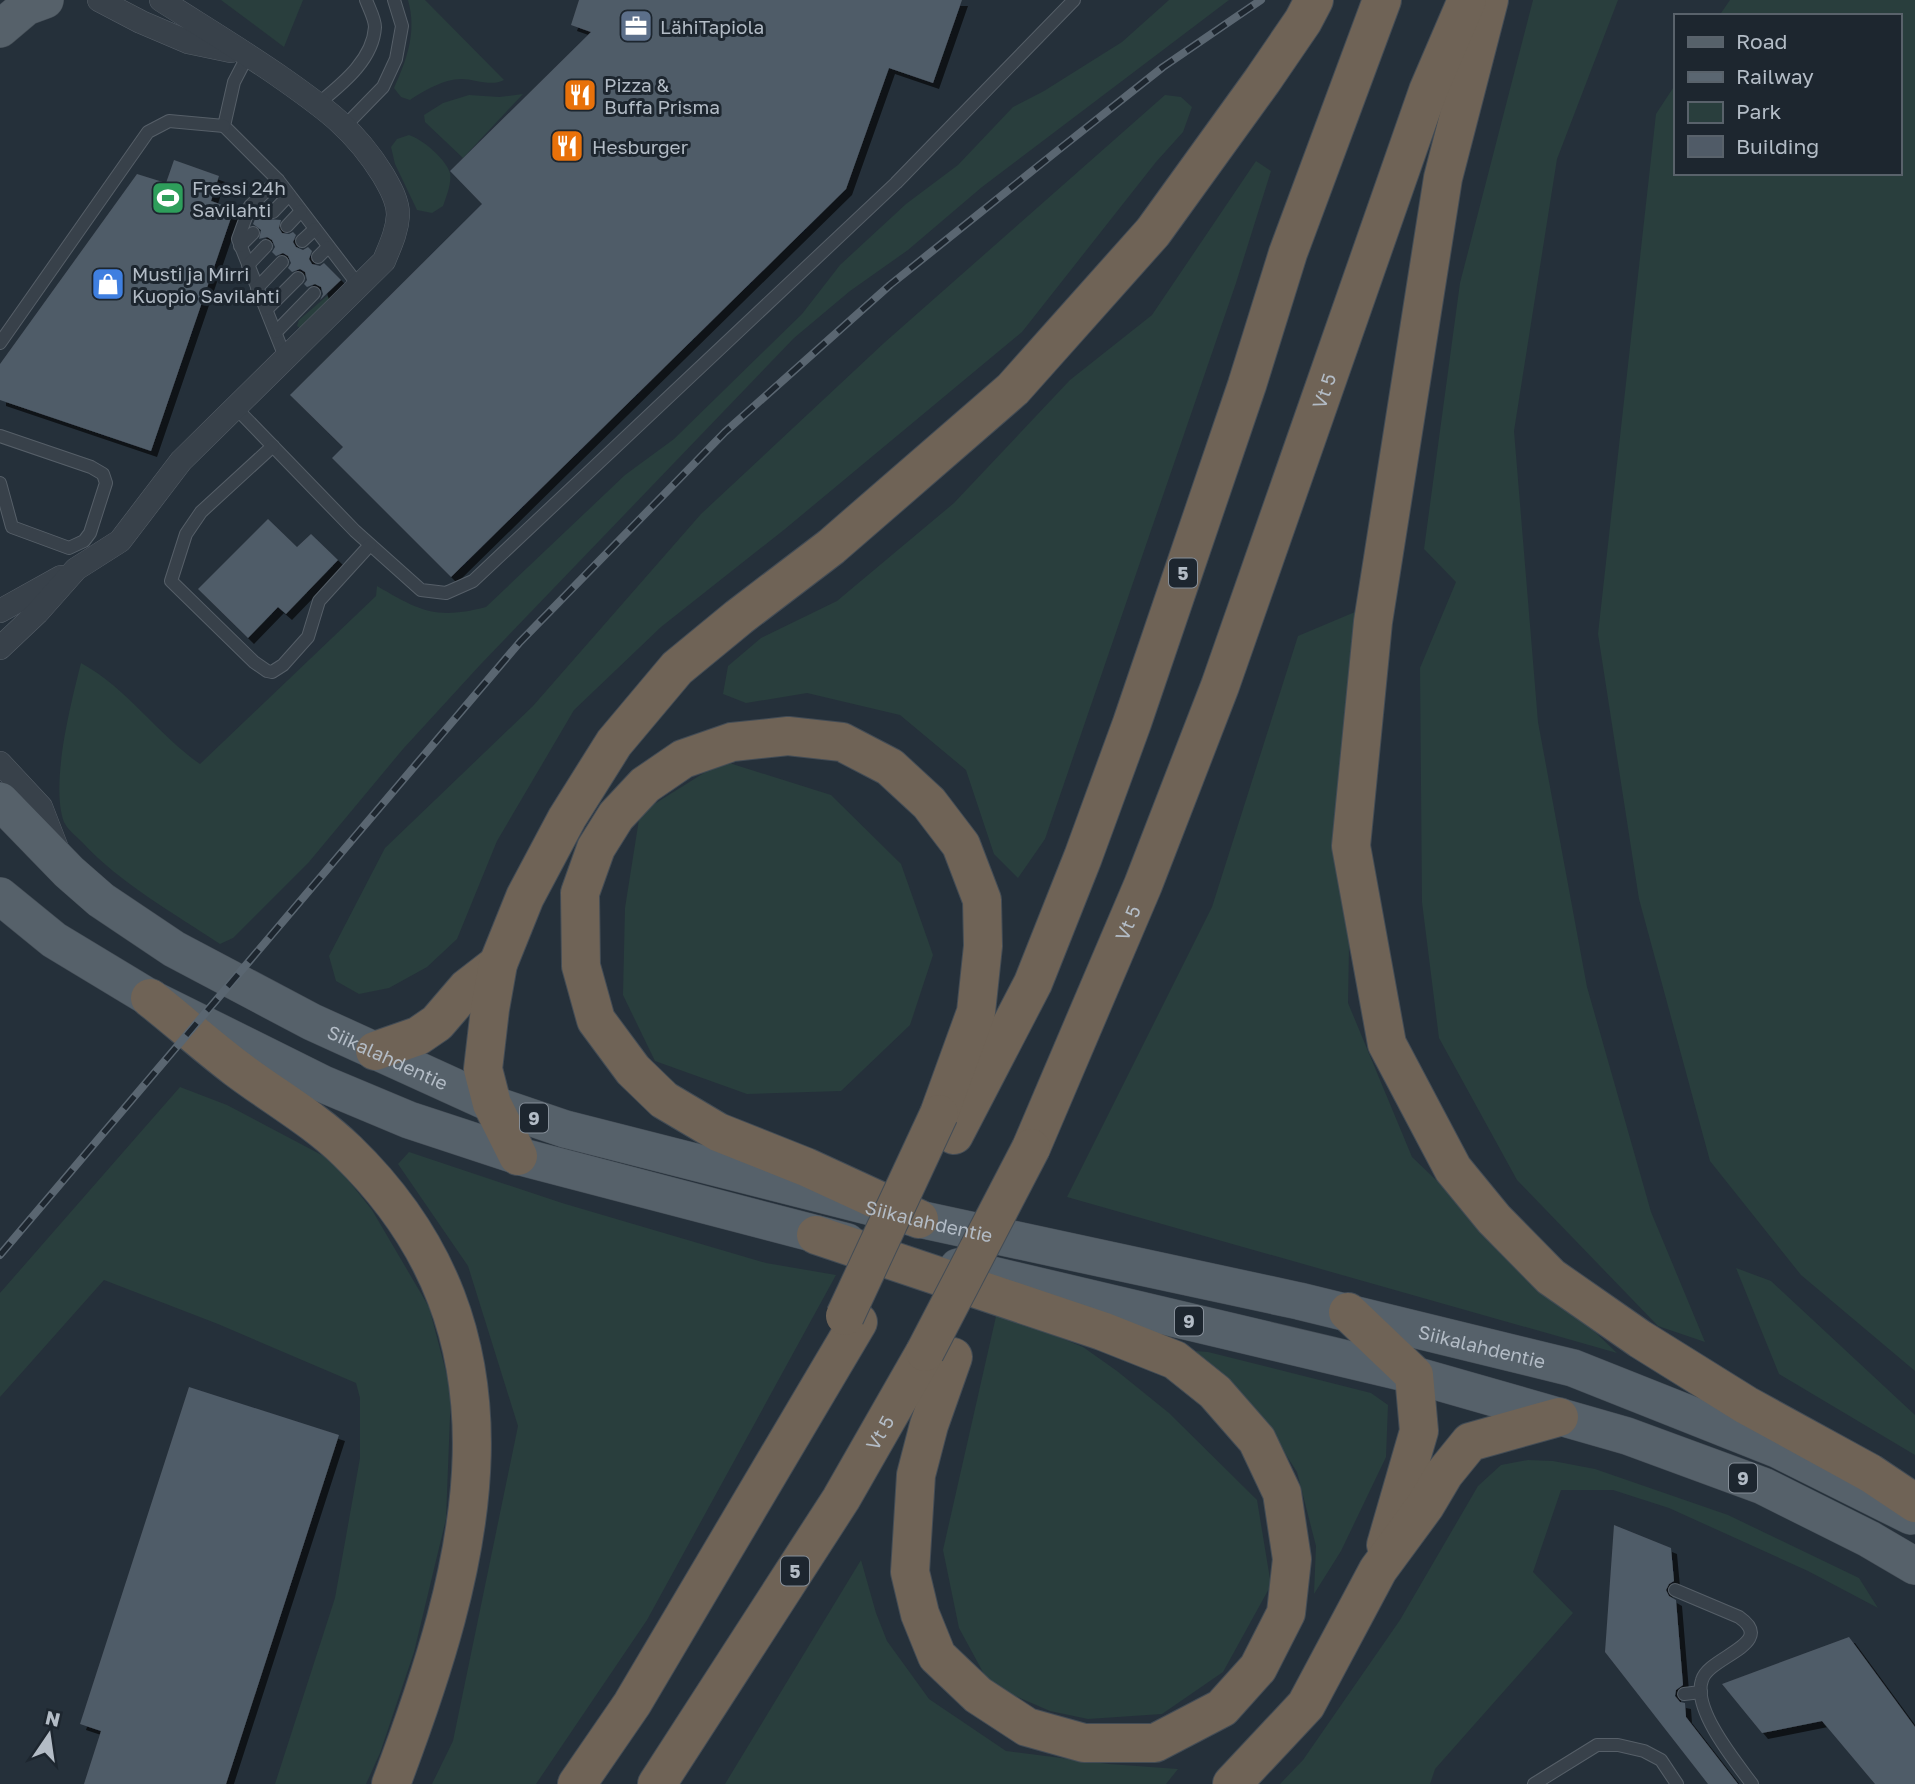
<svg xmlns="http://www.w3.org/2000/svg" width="1915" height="1784" font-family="'Golos Text',sans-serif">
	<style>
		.green { fill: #293e3d }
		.building { fill: #505b67; filter: url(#shadow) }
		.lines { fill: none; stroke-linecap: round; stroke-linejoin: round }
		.lane-casing { stroke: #565f68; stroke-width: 14 }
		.street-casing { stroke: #565f68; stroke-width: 24 }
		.primary-casing { stroke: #444d56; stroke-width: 38 }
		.highway-casing { stroke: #434c55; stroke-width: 40 }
		.lane { stroke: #38414a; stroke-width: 12 }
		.street { stroke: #38414a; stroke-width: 23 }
		.primary { stroke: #56616a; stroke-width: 37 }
		.highway { stroke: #6f6356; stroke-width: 38 }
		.rail-casing { stroke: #5a6671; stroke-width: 8 }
		.rail { stroke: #1d262f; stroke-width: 5; stroke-dasharray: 16; stroke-linecap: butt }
		.highway-bridge-casing { stroke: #434c55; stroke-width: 40; stroke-linecap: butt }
		.highway-bridge { stroke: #6f6356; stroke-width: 38 }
		.labels { text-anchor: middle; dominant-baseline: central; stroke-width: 6; stroke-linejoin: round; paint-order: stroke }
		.shield { fill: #1d262f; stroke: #868f99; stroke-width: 2 }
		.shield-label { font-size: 18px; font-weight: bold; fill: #b3bcc6 }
		.poi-label { font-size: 19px; fill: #b3bcc6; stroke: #1d262f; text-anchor: start }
		.street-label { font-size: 19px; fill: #b3bcc6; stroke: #1d262f }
	</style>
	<defs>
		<filter id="shadow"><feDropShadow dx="6" dy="6" stdDeviation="0" flood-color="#0009"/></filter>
	</defs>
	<rect width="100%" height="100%" fill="#25303a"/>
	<g class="green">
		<polygon points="221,0 303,0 284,47"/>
		<path d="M 408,0 L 425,0 L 504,80 C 491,87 475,79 461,79 C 444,79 423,91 410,100 L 401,97 L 394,88 C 407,59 417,32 408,0 Z"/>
		<path d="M 1169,0 L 1229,0 L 982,187 L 908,250 L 850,291 L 794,338 L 480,665 L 403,749 L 309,862 L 233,938 L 220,944 C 172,912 121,884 82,842 C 76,836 67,829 64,822 C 50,784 71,703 81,663 C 127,688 157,734 200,764 L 376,596 L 377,586 C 420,611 436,620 486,607 L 625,475 L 674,439 L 802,314 L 840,265 L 906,204 L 958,165 L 1013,107 L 1044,91 L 1122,42 Z"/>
		<polygon points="1533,0 1618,0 1557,159 1514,431 1538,722 1587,987 1651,1212 1705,1342 1658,1326 1517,1180 1439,1038 1422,902 1420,668 1456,582 1424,549 1460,283"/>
		<polygon points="1730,0 1915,0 1915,1371 1801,1275 1710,1161 1639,899 1598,634 1656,114 1675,85 1675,173 1899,173 1899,16 1719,16"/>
		<polygon points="523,94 463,158 425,122 424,115 443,103 469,95 499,97"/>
		<polygon points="1165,95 1181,97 1192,107 1183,132 1156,162 1022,332 785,529 661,627 574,710 497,841 457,939 427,967 389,988 359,994 336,981 329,956 385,848 533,706 701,514 884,343"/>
		<path d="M 409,135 C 422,139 446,159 450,173 C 452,183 446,197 443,206 L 432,213 L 417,210 L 395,164 L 391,147 L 397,139 Z"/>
		<polygon points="1256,161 1271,171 1236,283 1045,839 1018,878 994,854 966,770 900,715 807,693 746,703 723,694 728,666 761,638 837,601 954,503 1070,380 1152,315"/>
		<path d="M 327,296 L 331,298 C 324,310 309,315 300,328 L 297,326 L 299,320 Z"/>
		<polygon points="1355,612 1348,1003 1412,1157 1617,1353 1067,1197 1212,907 1298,636"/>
		<polygon points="723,761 831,795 901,864 933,955 910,1025 841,1091 747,1094 655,1061 623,995 625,908 640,813"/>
		<polygon points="180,1087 227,1105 333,1161 372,1210 429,1307 451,1391 446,1519 414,1652 380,1753 366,1784 275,1784 335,1598 360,1458 360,1398 356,1383 218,1324 104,1280 0,1397 0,1293"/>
		<polygon points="409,1152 562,1203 766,1263 836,1275 647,1620 536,1784 432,1784 453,1741 518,1426 468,1266 398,1164"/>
		<polygon points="1736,1268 1771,1281 1915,1415 1915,1455 1779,1374"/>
		<polygon points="997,1312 1083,1347 1117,1371 1169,1413 1257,1500 1271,1585 1223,1672 1162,1714 1088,1719 1050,1711 990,1685 959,1628 943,1550"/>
		<polygon points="1182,1350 1208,1352 1371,1393 1388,1405 1386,1457 1341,1551 1314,1594 1316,1546 1297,1472 1267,1425"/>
		<polygon points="1528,1460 1553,1461 1595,1469 1728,1515 1859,1578 1878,1608 1808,1571 1669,1508 1613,1490 1561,1490 1533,1572 1573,1613 1435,1769 1430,1784 1280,1784 1303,1760 1400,1620 1478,1486 1501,1465"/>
		<polygon points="861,1560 876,1613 887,1641 929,1699 1006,1751 1109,1764 1178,1769 1166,1784 725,1784"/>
	</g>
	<g class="building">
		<polygon points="579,0 962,0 933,83 889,68 846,189 451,577 332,458 343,447 290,395 482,204 450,171 591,32 571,25"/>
		<polygon points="174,160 219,176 211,201 234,209 151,451 0,400 0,364 137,174 166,183"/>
		<polygon points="266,208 265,214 268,219 281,220 279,228 282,233 289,234 293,232 296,235 293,242 296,247 303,250 308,247 312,251 309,259 312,264 320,266 324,263 341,280 320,300 323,294 321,287 315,284 307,287 304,284 307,280 305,272 300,269 292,272 288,268 291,263 288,256 283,253 276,256 272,252 275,247 272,240 267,237 259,239 261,230 253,224 255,219"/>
		<polygon points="268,519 297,547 311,534 338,560 286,614 278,607 248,638 198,589"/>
		<polygon points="189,1387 339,1435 226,1784 84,1784 101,1731 80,1724"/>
		<polygon points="1614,1525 1671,1548 1674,1581 1669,1584 1666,1590 1669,1596 1676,1600 1683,1685 1676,1690 1675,1696 1680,1702 1685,1703 1686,1717 1738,1784 1708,1784 1605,1652"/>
		<polygon points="1849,1637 1915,1727 1915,1784 1875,1784 1822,1721 1762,1733 1722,1684"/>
	</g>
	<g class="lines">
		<defs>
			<g id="lane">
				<polyline points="248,55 234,82 224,126 278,180 359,286"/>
				<path d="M 319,103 C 342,84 373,60 375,27 C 375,19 369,8 366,0"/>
				<polyline points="345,126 383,87 396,59 402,26 394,0"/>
				<polyline points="278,180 250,206 238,239 285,357"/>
				<polyline points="273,212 289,195"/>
				<polyline points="287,226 301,211"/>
				<polyline points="302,241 315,229"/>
				<polyline points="240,246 253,233"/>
				<polyline points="318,257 328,247"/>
				<polyline points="248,265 266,246"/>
				<polyline points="257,288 282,262"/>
				<polyline points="267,309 298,278"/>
				<polyline points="276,332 314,293"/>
				<polyline points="0,343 148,132 169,121 224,126"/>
				<polyline points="234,406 355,531 421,590 446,593 473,581 896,183 1074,0"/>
				<polyline points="0,436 91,467 103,474 106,483 90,533 84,541 69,548 12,527 0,483"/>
				<polyline points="273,446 201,512 186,534 171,581 254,662 267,671 272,672 283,665 308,637 319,601 370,545"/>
				<path d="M 1675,1590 L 1739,1617 C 1778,1644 1709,1656 1702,1680 C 1692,1709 1735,1761 1752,1784"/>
				<polyline points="1684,1694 1701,1692"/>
				<polyline points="1534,1784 1597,1745 1618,1745 1644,1751 1661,1760 1677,1784"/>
			</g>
			<g id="street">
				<polyline points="99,0 141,22 188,42 231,51"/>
				<polyline points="0,611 61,577"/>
				<path d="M 0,648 L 37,613 L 76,569 L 120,541 L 181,461 L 384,261 C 390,246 397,232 398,215 C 398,201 390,187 383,175 C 354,128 323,107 279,76 C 240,49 200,25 161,0"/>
				<polyline points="0,763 41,807 58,851"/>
			</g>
			<g id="primary">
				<polyline points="0,29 26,7 45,0"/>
				<path id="s1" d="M 0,801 L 69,872 L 101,900 L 174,949 L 312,1022 L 492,1104 L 565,1129 L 919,1219 L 1299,1301 L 1573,1368 L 1777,1449 L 1911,1516"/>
				<polyline points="0,896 54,940 150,998 323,1084 409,1120 518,1156 847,1242"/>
				<polyline points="958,1267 1414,1375 1627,1436 1763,1486 1869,1539 1915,1566"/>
			</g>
			<g id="highway">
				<polyline points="1489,0 1443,178 1373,622 1351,846 1387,1044 1453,1169 1494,1219 1551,1277 1640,1339 1746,1405 1870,1473 1915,1503"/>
				<path d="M 150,998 C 179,1021 207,1046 236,1068 C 273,1096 314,1119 347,1151 C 538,1336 474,1565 391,1784"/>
				<polyline points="375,1051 418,1036 437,1023 467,988 498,964"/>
				<polyline points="954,1135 1033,983 1083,857 1132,723 1247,385 1288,253 1382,0"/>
				<path id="s2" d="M 1031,1148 L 1143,885 L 1220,686 L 1428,91 L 1467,0"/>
				<polyline points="518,1156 492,1104 483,1069 490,1009 498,964 525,897 567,818 614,743 677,668 739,617 831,547 1013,389 1153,232 1262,81 1303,21 1314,0"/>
				<polyline points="919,1219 806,1167 718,1132 664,1100 633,1070 596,1020 581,966 580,893 596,848 616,816 645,785 683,759 732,742 788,736 842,742 890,767 929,803 961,845 982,900 983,946 976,1012 939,1114"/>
				<polyline points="816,1235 1102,1331 1175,1360 1215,1392 1257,1440 1282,1493 1292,1559 1286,1613 1258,1668 1222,1708 1155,1743 1084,1743 1027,1727 978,1695 937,1656 920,1614 910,1572 916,1475 929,1425 953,1357"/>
				<polyline points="1348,1312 1414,1375 1419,1431 1386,1545"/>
				<polyline points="577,1784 632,1704 858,1322"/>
				<path id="s3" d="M 657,1784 L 841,1499 L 925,1352"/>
				<polyline points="1232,1784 1306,1705 1378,1570 1425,1506 1444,1474 1470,1442 1559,1417"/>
			</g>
		</defs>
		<use href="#lane" class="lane-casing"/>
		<use href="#street" class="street-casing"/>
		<use href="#primary" class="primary-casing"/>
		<use href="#highway" class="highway-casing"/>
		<use href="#lane" class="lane"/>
		<use href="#street" class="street"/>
		<use href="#primary" class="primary"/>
		<use href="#highway" class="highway"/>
		<defs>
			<polyline id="rail" points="0,1255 520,642 725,432 890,285 1057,151 1163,67 1261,0"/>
		</defs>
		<use href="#rail" class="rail-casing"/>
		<use href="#rail" class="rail"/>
		<defs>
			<g id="highway-bridge">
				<polyline points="845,1316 939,1114"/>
				<polyline points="925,1352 1031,1148"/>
			</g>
		</defs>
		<use href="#highway-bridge" class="highway-bridge-casing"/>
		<use href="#highway-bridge" class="highway-bridge"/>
	</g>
	<defs>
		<symbol id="office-square" viewBox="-11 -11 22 22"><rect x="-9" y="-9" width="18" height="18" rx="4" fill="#5c6f8a" stroke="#1d262f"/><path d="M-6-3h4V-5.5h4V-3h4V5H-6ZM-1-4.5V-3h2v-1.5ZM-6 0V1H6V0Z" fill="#fff"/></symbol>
		<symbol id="restaurant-square" viewBox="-11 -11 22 22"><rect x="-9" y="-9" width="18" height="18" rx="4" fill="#e8710a" stroke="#1d262f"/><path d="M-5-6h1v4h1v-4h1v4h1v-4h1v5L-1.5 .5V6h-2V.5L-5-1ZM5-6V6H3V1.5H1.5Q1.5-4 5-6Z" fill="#fff"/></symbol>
		<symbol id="stadium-square" viewBox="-11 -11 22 22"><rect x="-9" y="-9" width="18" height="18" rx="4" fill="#2e9e5b" stroke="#1d262f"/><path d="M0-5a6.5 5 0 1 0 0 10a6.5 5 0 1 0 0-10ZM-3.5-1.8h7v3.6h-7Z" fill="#fff"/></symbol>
		<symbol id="shop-square" viewBox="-11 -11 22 22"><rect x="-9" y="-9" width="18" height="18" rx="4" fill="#3f7fe0" stroke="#1d262f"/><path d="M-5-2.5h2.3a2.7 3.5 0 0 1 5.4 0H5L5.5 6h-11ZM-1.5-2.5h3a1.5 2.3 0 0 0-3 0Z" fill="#fff"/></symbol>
	</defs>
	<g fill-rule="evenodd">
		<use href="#office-square" x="617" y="7" width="38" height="38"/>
		<use href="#restaurant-square" x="561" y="76" width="38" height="38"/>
		<use href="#restaurant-square" x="548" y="127" width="38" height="38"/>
		<use href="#stadium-square" x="149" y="179" width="38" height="38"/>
		<use href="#shop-square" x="89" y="265" width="38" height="38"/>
	</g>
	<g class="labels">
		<g class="shield">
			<rect x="1169" y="558.5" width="28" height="29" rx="5"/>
			<rect x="520" y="1103.5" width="28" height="29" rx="5"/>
			<rect x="1175" y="1306.5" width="28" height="29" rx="5"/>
			<rect x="1729" y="1463.5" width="28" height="29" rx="5"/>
			<rect x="781" y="1556.5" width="28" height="29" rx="5"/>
		</g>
		<g class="shield-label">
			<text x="1183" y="573">5</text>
			<text x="534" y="1118">9</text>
			<text x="1189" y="1321">9</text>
			<text x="1743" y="1478">9</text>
			<text x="795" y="1571">5</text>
		</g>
		<g class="poi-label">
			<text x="660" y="26">LähiTapiola</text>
			<text x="604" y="84">Pizza &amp;<tspan x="604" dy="22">Buffa Prisma</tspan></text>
			<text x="592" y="146">Hesburger</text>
			<text x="192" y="187">Fressi 24h<tspan x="192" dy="22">Savilahti</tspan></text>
			<text x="132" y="273">Musti ja Mirri<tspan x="132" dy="22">Kuopio Savilahti</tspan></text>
		</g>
		<g class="street-label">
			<text stroke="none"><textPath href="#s2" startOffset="812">Vt 5</textPath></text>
			<text stroke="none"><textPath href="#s2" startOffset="245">Vt 5</textPath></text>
			<text stroke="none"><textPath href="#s1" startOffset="469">Siikalahdentie</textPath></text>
			<text stroke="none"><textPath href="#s1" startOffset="1036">Siikalahdentie</textPath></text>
			<text stroke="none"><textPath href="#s1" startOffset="1603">Siikalahdentie</textPath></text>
			<text stroke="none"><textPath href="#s3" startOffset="416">Vt 5</textPath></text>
		</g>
	</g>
	<rect x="1674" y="14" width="228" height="161" fill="#1d262f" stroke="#59626b" stroke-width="2"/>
	<rect x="1688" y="37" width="35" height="10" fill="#56616a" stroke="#59626b" stroke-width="2"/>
	<text x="1736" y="49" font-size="21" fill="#b3bcc6">Road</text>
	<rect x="1688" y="72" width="35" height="10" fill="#5a6671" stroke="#59626b" stroke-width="2"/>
	<text x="1736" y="84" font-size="21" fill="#b3bcc6">Railway</text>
	<rect x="1688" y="102" width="35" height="21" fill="#293e3d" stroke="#59626b" stroke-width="2"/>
	<text x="1736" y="119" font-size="21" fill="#b3bcc6">Park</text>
	<rect x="1688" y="136" width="35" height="21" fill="#505b67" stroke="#59626b" stroke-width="2"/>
	<text x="1736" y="154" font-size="21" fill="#b3bcc6">Building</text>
	<g transform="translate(49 1735) rotate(13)" stroke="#1d262f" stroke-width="5" paint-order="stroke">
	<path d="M0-5L12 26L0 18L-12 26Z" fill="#b3bcc6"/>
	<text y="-10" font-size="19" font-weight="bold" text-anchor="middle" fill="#b3bcc6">N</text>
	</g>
</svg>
